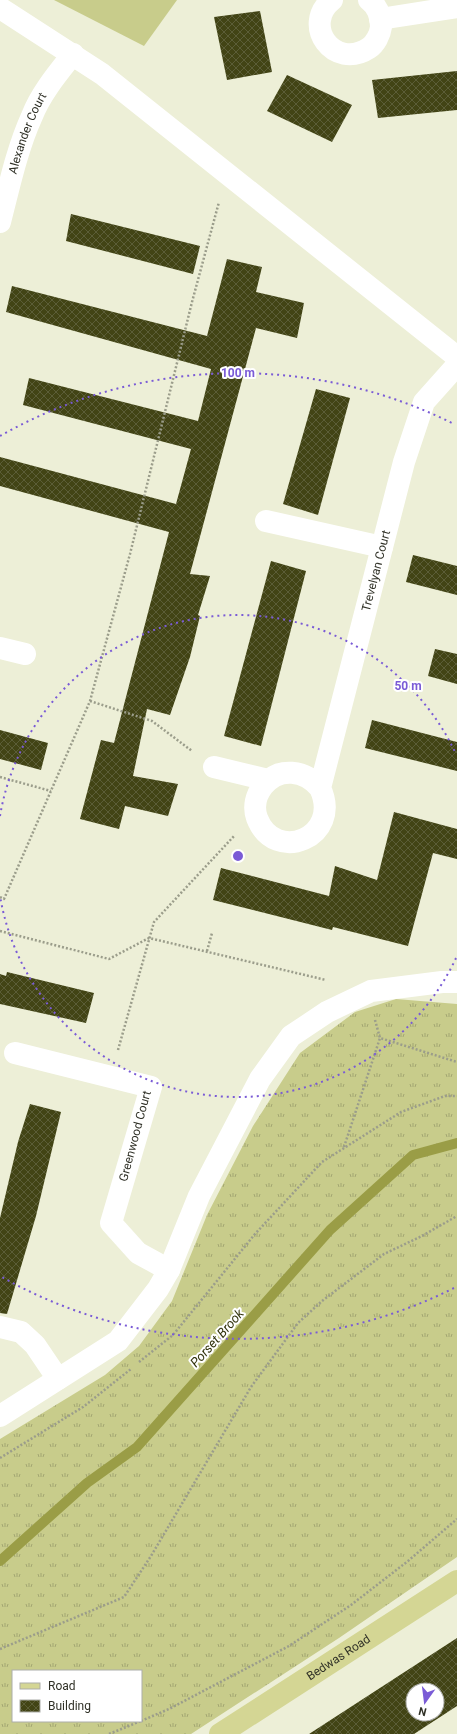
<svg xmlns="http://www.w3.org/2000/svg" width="457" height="1734" font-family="Roboto,sans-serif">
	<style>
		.grass { fill: url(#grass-tufts); fill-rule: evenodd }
		.garden { fill: #c8cc8b }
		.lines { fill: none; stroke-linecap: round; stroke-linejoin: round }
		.stream { stroke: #9a9d46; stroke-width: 10 }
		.building { fill: url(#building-cross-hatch); fill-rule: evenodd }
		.path { stroke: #9b9d8b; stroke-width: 2.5; stroke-dasharray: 2 2; stroke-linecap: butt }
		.minor { stroke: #fff; stroke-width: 22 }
		.major { stroke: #d4d694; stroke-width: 22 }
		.ring { fill: none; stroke: #7a5bd6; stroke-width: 2; stroke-dasharray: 2 4 }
		.labels { text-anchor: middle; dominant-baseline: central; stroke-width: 4; stroke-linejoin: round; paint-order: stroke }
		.street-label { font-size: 12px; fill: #303127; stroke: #fff }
		.water-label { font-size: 13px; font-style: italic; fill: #33340e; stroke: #fff }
		.centre { fill: #7a5bd6; stroke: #fff; stroke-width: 2 }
		.ring-label { font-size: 12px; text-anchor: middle; font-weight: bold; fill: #7a5bd6; stroke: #fff; stroke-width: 4; stroke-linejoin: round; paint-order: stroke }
	</style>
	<defs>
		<pattern id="grass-tufts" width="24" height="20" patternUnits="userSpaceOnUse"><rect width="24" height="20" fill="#c8cc8b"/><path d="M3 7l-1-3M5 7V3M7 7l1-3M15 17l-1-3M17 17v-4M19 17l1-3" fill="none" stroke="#a3a672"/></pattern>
		<pattern id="building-cross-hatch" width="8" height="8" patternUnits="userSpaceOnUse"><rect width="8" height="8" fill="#424415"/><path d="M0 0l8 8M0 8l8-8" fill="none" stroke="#5b5d37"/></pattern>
	</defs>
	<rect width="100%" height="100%" fill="#edefd7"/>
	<path class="grass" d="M 396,999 L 457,1004 L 457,1557 L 339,1638 L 191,1734 L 0,1734 L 0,1439 L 105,1375 L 139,1346 L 172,1301 L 207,1215 L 253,1126 L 300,1053 L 355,1012 ZM 13,1671 L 141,1671 L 141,1721 L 13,1721 Z"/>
	<polygon class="garden" points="54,0 177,0 144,46"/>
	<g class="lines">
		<polyline class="stream" points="0,1561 87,1483 137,1447 330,1230 413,1155 457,1143"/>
	</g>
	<g class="building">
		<polygon points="260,11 272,72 227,80 214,17"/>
		<polygon points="457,71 457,110 378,118 372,80"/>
		<polygon points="287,75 352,105 332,142 267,111"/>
		<polygon points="71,214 200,246 193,274 66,241"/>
		<polygon points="227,259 262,267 256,292 304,303 297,338 256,328 190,574 210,576 198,615 200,616 190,657 170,715 147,709 133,776 178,784 168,816 125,806 119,829 80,819 101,740 114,743 169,532 0,486 0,457 176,504 191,449 23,405 29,378 198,421 211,369 6,312 12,286 207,336"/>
		<polygon points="316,389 350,398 318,515 283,504"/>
		<polygon points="413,555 457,566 457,595 406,582"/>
		<polygon points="271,561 306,571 261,746 224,736"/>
		<polygon points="435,649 457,654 457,684 428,676"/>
		<polygon points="372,720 457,742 457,771 365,748"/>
		<polygon points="0,730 48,743 41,770 0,759"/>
		<polygon points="394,812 457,829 457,859 433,853 408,946 333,927 332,930 213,900 221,868 329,896 335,866 377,880"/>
		<polygon points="7,972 94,993 86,1023 0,1004 0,974 6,976"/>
		<polygon points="30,1104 61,1112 36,1216 7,1314 0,1313 0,1218 18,1142"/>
		<path d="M 457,1638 L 457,1706 L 414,1734 L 309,1734 ZM 413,1690 L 437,1690 L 437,1714 L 413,1714 Z"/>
	</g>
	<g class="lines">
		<g class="path">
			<polyline points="90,701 152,721 192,751"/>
			<polyline points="0,777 51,791"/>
			<polyline points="0,897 4,899 90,701 130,554 192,302 219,202"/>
			<polyline points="0,931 109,959 149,938 326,980"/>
			<polyline points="207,951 212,933"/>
			<polyline points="375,1020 380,1038 457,1062"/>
			<polyline points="118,1050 154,922 235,835"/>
			<polyline points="344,1147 380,1038"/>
			<polyline points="139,1362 173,1335 255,1234 322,1162 401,1112 445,1096 457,1096"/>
			<polyline points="0,1458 83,1407 131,1369"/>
			<polyline points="0,1649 124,1597 151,1556 251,1387 298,1323 322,1301 384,1254 422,1236 457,1216"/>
			<polyline points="141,1721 169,1709 289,1646 351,1605 408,1561 457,1519"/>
			<polyline points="109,1734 141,1721"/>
		</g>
		<g class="minor">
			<path d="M 332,0 C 301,25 334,71 369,48 C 375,44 380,35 381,27 C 381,16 377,6 369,0"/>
			<polyline points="0,8 102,74 457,357"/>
			<polyline points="380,19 457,7"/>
			<path id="s1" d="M 0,222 C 9,187 17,149 32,116 C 41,93 58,73 73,54"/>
			<polyline points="266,521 382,547"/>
			<polyline points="0,648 25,654"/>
			<polyline points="214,767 268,780"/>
			<path id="s2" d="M 320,788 C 305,770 279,766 263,786 C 256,795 253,807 257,818 C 275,865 343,837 320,788 L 404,462 L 424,402 L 457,365"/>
			<polyline points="15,1053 151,1087 111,1223 138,1253 169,1270"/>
			<polyline points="0,1327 21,1332 35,1345 58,1379"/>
			<polyline points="0,1416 118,1341 158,1289 169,1270 199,1196 260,1079 291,1036 327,1012 371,991 442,982 457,982"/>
		</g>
		<path class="major" id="s3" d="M 220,1734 L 457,1581"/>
	</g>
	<g class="ring">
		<path d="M456 958A241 241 0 0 1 0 896M0 816A241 241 0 0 1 456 754"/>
		<path d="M454 1288A483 483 0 0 1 0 1276M0 436A483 483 0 0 1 454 424"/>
	</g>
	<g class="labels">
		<g class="street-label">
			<text stroke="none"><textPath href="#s1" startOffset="93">Alexander Court</textPath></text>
			<text stroke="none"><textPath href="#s2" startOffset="442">Trevelyan Court</textPath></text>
			<text transform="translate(135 1136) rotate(-75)">Greenwood Court</text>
			<text stroke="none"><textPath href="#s3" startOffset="141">Bedwas Road</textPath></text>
		</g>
		<g class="water-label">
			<text transform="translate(217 1338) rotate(-48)">Porset Brook</text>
		</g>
	</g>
	<circle cx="238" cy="856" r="6" class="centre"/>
	<g class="ring-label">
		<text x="238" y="377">100 m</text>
		<text x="408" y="690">50 m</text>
	</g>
	<rect x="12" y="1670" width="130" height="52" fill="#ffffff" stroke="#acada9"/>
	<rect x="20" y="1683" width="20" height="6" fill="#d4d694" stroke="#acada9"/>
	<text x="48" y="1690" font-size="12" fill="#303127">Road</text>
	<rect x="20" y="1700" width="20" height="12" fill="url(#building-cross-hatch)" stroke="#acada9"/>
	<text x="48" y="1710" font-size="12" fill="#303127">Building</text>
	<g transform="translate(425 1702) rotate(194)"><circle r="19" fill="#ffffff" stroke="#acada9"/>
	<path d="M0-3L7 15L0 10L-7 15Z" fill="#7a5bd6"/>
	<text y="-6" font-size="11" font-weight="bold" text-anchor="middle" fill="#303127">N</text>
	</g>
</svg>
